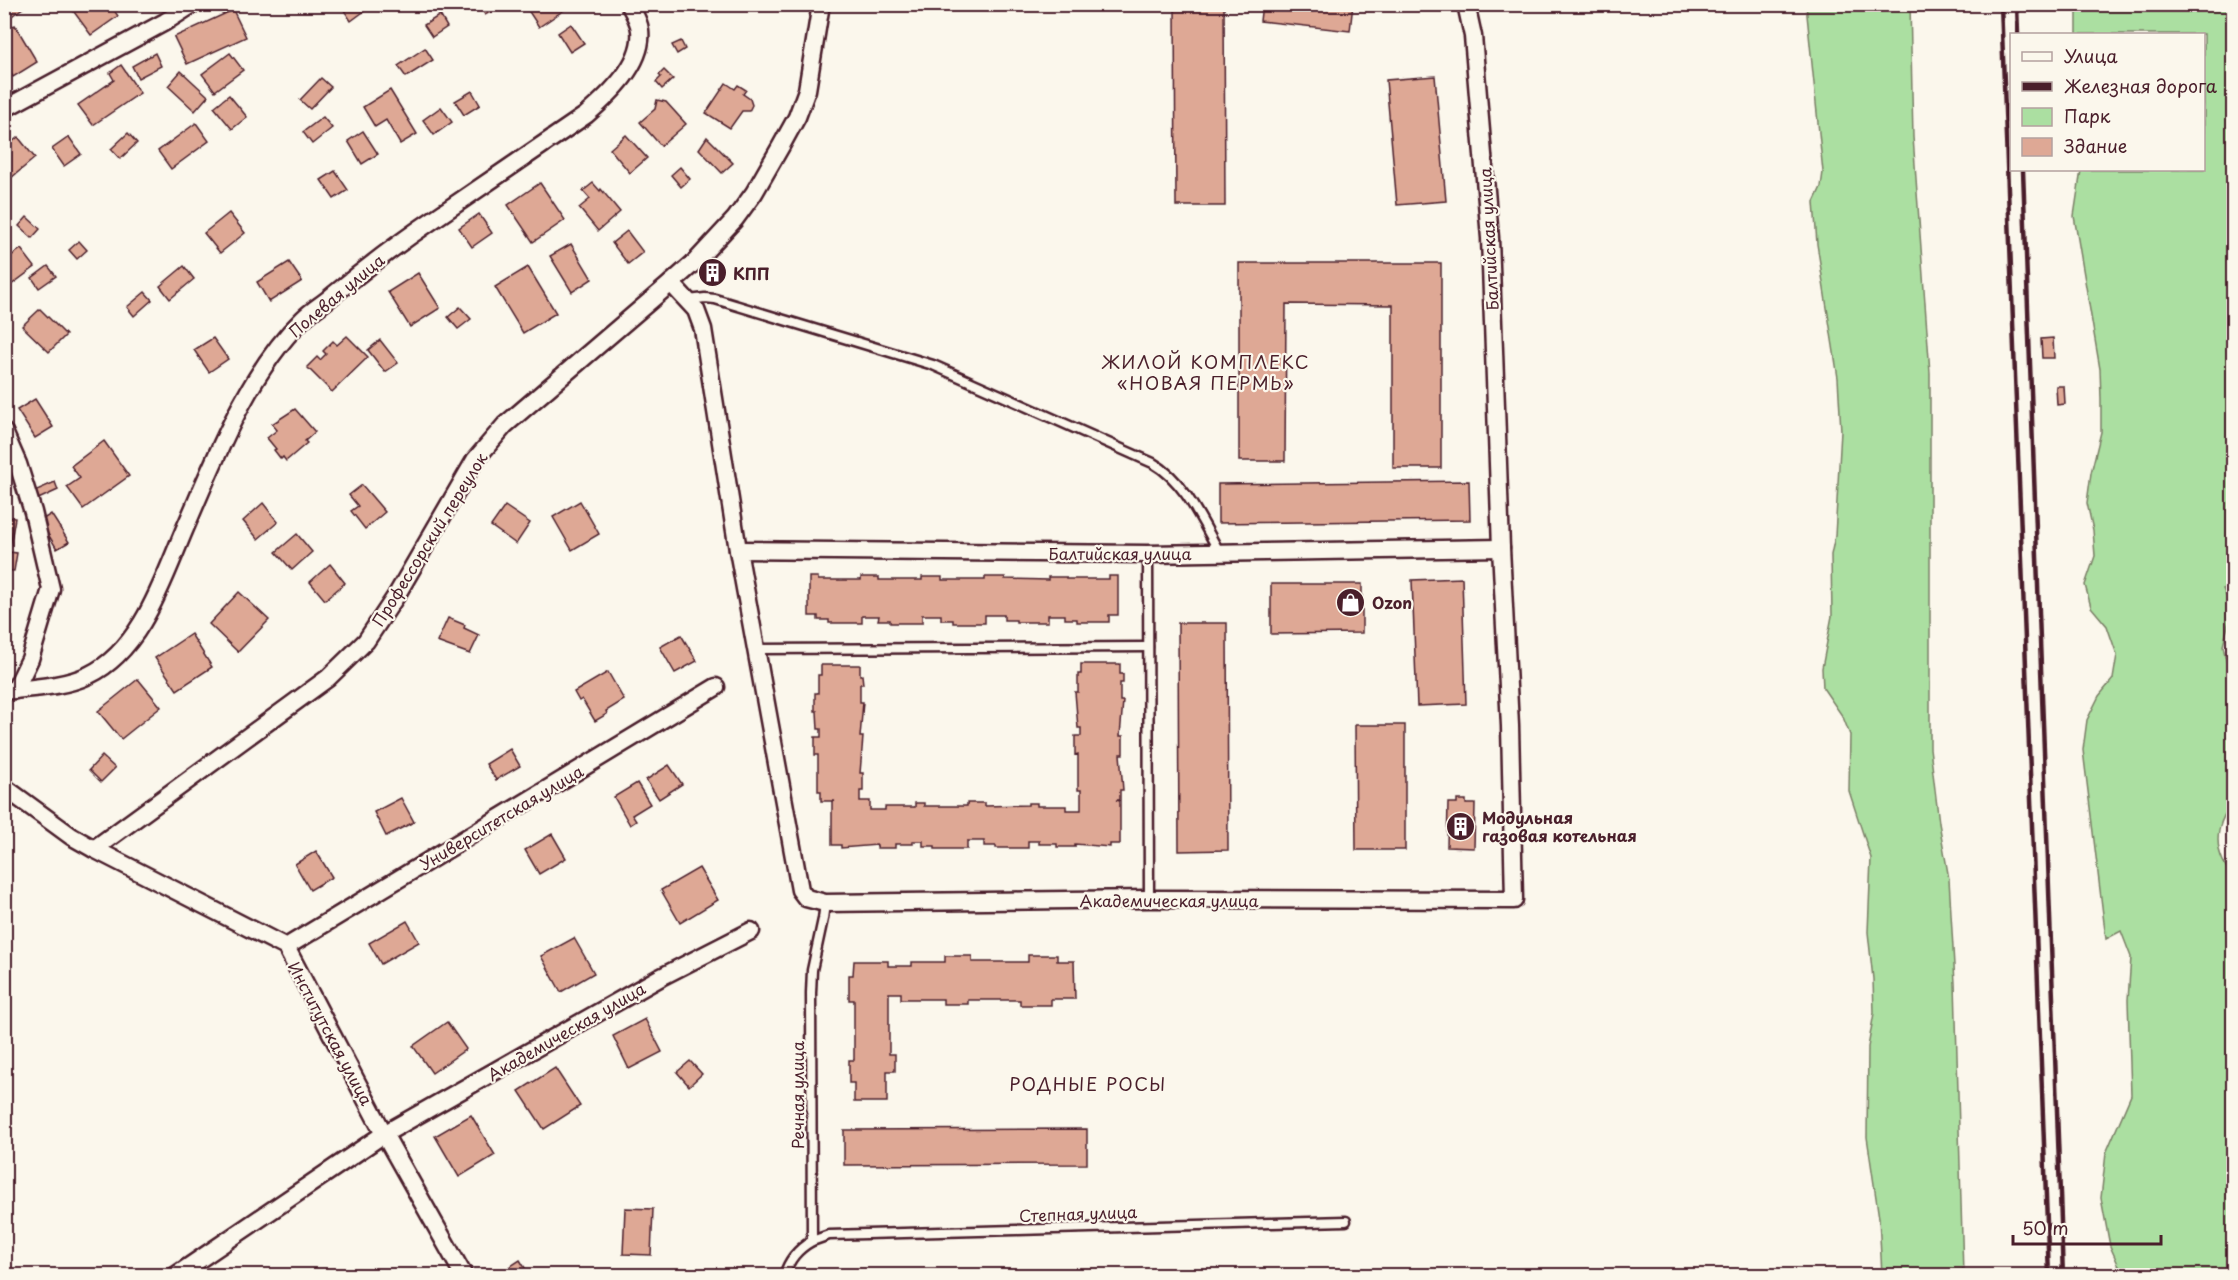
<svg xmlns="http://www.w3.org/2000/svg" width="2238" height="1280" font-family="'Playpen Sans',sans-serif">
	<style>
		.green { fill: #abdfa1; stroke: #7a7f66; stroke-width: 1.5 }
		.building { fill: #dea895; stroke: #4a1f2b; stroke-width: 1.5 }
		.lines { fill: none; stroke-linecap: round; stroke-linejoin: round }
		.lane-casing { stroke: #4a1f2b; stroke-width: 13 }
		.street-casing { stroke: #4a1f2b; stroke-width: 21 }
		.lane { stroke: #fbf7ec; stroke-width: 8 }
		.street { stroke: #fbf7ec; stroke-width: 16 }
		.rail { stroke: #4a1f2b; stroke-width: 4.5 }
		.labels { text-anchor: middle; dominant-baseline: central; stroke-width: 4.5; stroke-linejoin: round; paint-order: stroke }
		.street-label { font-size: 16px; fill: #4a1f2b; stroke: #fbf7ec }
		.poi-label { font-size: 16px; font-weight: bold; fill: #4a1f2b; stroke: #fbf7ec; text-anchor: start }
		.neighbourhood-label { font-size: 18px; letter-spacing: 1.5px; fill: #4a1f2b; stroke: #fbf7ec }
	</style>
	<rect width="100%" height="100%" fill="#fbf7ec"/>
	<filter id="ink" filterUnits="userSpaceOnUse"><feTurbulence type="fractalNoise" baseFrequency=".0167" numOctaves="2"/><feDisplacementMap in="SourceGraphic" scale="12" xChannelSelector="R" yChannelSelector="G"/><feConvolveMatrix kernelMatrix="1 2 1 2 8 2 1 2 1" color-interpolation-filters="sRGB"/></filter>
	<g filter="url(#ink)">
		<g class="green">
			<polygon points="1806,5 1910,5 1913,137 1930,373 1930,748 1939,823 1949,879 1955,983 1963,1275 1882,1275 1879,1218 1867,1137 1868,1047 1874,1013 1873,979 1868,932 1871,858 1849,791 1850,735 1843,717 1823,688 1822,668 1832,616 1831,555 1835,536 1841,431 1838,378 1817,244 1814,202 1821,187 1823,172"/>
			<path d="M 2077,5 L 2233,5 L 2234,585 L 2223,589 L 2232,609 L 2223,646 L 2228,669 L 2233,682 L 2234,802 C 2219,818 2213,840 2223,861 C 2227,869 2231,875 2234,883 L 2233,1275 L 2123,1275 L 2110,1246 L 2101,1198 L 2106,1153 L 2131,1095 L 2128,1000 L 2131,957 L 2121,931 L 2106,939 L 2083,750 L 2087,720 L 2099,696 L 2113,679 L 2117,655 L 2107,626 L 2091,607 L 2085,585 L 2095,556 L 2093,530 L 2087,503 L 2091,473 L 2101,432 L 2101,399 L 2100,369 L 2074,216 L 2081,170 L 2204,170 L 2204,34 L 2077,34 Z"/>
		</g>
		<g class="building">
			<polygon points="4,4 22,4 24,7 9,18 4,11"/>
			<polygon points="85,4 110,4 118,16 91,35 74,12"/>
			<polygon points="340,4 374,4 351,21"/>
			<polygon points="479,4 504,4 485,15"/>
			<polygon points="524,4 565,4 567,8 539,27"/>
			<polygon points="1175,4 1224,4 1225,206 1176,206"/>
			<polygon points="1262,4 1353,4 1350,31 1260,21"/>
			<polygon points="233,10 246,37 187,64 174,37"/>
			<polygon points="440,15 447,27 432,37 424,25"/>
			<polygon points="571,24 584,43 570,52 558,33"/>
			<polygon points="15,25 37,62 13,77 9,70 4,73 4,31"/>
			<polygon points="681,41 685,49 677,54 672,45"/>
			<polygon points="425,48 433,60 406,77 398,66"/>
			<polygon points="155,53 161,66 138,78 132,66"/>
			<polygon points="230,53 243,70 215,91 202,74"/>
			<polygon points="121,65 140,93 93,125 78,105 114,80 110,73"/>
			<polygon points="664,70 673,79 662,89 656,82 661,77 659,75"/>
			<polygon points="181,71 208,96 195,111 168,86"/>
			<polygon points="1435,76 1446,201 1397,205 1386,80"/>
			<polygon points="321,78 331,87 310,109 300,100"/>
			<polygon points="726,83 735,89 738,85 746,90 743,94 750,99 752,105 749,111 742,111 730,128 706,113"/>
			<polygon points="390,90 417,134 400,144 386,120 375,127 363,107"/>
			<polygon points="472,91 480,105 464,115 455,101"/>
			<polygon points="229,95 247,117 232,129 214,107"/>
			<polygon points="657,100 666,102 686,124 661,146 640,122 655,109"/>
			<polygon points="441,107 452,122 434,135 423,120"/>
			<polygon points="323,117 332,128 312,144 303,132"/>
			<polygon points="196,123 209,141 171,169 158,151"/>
			<polygon points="363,131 378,154 362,164 348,141"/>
			<polygon points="128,133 137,143 120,159 111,149"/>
			<polygon points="626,135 647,158 630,173 610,149"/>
			<polygon points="18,137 35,158 11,178 4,171 4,149"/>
			<polygon points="69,137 81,154 64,166 52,149"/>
			<polygon points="707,137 733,163 722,173 699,149"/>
			<polygon points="680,167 690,179 681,187 671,175"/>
			<polygon points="335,171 348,190 334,199 321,180"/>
			<polygon points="540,183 565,220 533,242 508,205"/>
			<polygon points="593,183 600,191 601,189 620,212 598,231 579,208 590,199 583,191"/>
			<polygon points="229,213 245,233 220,253 204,233"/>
			<polygon points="479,214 492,233 472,247 459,228"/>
			<polygon points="27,217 40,229 32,238 19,226"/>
			<polygon points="627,231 643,252 628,264 612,243"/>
			<polygon points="79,241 87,250 77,259 69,250"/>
			<polygon points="571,244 592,279 572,292 550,256"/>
			<polygon points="21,249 35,267 7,288 4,285 4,261"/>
			<polygon points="289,262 302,281 269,302 257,282"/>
			<polygon points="1239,263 1441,263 1441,468 1393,468 1393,305 1286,304 1285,461 1239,461"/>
			<polygon points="48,266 56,276 39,288 32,278"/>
			<polygon points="184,266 194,279 170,299 160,286"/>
			<polygon points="711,266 719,275 714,279 706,270"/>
			<polygon points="528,267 556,313 523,333 495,287"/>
			<polygon points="418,273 440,308 410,327 388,292"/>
			<polygon points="145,292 152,300 134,316 127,307"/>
			<polygon points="460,307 471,319 458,329 448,317"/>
			<polygon points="40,309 66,335 49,352 22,326"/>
			<polygon points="347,336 368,357 332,392 307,367 317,357 320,360 326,354 323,351 333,341 337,345"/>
			<polygon points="213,338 228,359 209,372 194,350"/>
			<polygon points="2053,338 2054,358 2042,358 2041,339"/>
			<polygon points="380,340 398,363 385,372 368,350"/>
			<polygon points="2056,386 2064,386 2065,404 2057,405"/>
			<polygon points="35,399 53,427 35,438 17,410"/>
			<polygon points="295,409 315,432 305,441 307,443 286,461 283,457 281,459 274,450 276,449 267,438 277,430 272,424"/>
			<polygon points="104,441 129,476 83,509 67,487 80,478 71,466"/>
			<polygon points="1469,481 1470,520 1218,523 1218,484"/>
			<polygon points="55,482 58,490 34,501 30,493"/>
			<polygon points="362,485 385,512 365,529 351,511 358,506 349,495"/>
			<polygon points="580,501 599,534 572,550 553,517"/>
			<polygon points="263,503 278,522 258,539 243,521"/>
			<polygon points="505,506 530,523 516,544 491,526"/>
			<polygon points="51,514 69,542 57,549 40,521"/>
			<polygon points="4,516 15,518 9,552 17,553 14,571 4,570"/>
			<polygon points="297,534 312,552 292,570 276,552"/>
			<polygon points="330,564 345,583 325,600 310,582"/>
			<polygon points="1109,576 1118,576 1118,615 1109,615 1109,622 1077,622 1077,619 1065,619 1065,615 1048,615 1048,622 1016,622 1016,620 1004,620 1004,615 985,615 985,623 953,623 953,620 941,620 941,615 922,615 922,623 890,623 890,620 878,620 879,616 862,616 862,623 829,623 829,620 818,620 818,616 809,616 809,577 818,577 818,580 861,580 861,577 879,577 879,580 922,580 922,577 942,577 942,580 985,580 985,577 1005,577 1005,579 1048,580 1048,577 1066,577 1066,579 1109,579"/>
			<polygon points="1462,578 1466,704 1417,706 1412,580"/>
			<polygon points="1271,584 1362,584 1362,633 1271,634"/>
			<polygon points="239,592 269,620 238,652 209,624"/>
			<polygon points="448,618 465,625 464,628 479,635 470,654 437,642"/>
			<polygon points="1178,623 1227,623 1228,850 1179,851"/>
			<polygon points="191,634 212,667 177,690 155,658"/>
			<polygon points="681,635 697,661 675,673 660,647"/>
			<polygon points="1081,664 1120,664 1120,674 1123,674 1123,683 1120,683 1120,701 1123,701 1120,736 1123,736 1123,754 1120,754 1123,790 1120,790 1120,800 1116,800 1120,801 1120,844 1110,844 1110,847 1075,844 1075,847 1057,847 1057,844 1039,844 1039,841 1028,841 1028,848 996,848 996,846 984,846 984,841 967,841 967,849 935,849 935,846 923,846 923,841 913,841 913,844 895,844 895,848 877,848 877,845 841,848 841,845 832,845 832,802 835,801 821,801 821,791 818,791 818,755 815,755 815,737 821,737 821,729 818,729 817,711 815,711 815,693 818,693 818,675 821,675 821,665 860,665 860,675 862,675 863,684 860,684 860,702 863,702 860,737 863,737 860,773 863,773 863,791 860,791 860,801 870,801 870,810 885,810 885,807 915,807 915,803 924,803 924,806 967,806 967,803 985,803 985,806 1028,805 1028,803 1037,803 1037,806 1066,806 1066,810 1081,810 1081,790 1078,790 1078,754 1075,755 1075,736 1081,736 1081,728 1078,728 1075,692 1078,692 1078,674 1081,674"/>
			<polygon points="608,672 624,700 606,711 607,714 595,721 582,699 579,701 574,692"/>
			<polygon points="138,679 161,707 121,739 98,711"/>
			<polygon points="1355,725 1405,725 1405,850 1356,850"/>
			<polygon points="510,749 520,766 496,780 486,764"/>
			<polygon points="102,756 115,768 101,782 89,770"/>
			<polygon points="669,765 682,784 659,799 646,780"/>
			<polygon points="637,783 650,804 632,815 636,821 630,825 614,797"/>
			<polygon points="401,798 414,822 386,836 374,812"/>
			<polygon points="1457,800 1466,800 1466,804 1475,804 1474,848 1447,847 1448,803 1457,803"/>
			<polygon points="552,834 566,858 539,874 525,850"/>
			<polygon points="316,851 332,877 310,890 295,864"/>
			<polygon points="699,868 718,900 680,923 661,890"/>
			<polygon points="407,921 419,942 381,964 369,943"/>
			<polygon points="574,938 594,973 561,992 541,956"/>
			<polygon points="1028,955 1057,955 1057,961 1074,961 1075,999 1051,999 1051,1005 1020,1005 1020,1000 968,1000 968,1004 943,1004 943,999 901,999 901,993 889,993 889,1054 895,1054 895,1071 887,1071 887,1102 854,1102 854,1083 849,1083 849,1060 854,1060 854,1000 849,1000 849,975 853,975 854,961 888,961 888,966 912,966 912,962 945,962 945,956 972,956 972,962 1028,962"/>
			<polygon points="645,1019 662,1052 629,1069 613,1036"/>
			<polygon points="447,1022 466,1049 432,1073 413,1046"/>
			<polygon points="690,1061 702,1074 689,1086 677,1072"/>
			<polygon points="555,1068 580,1106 544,1129 519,1091"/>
			<polygon points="471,1115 495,1155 459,1177 435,1136"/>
			<polygon points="1087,1129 1087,1164 844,1165 844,1130"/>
			<polygon points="625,1208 653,1209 651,1255 623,1254"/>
			<polygon points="520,1260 530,1276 497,1276 497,1275"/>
		</g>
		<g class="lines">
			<defs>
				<g id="lane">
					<path d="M 689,300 L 705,298 L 715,299 L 933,365 L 1153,463 C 1185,481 1202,522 1220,553"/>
					<polyline points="1148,554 1149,899"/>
					<polyline points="757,649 1148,647"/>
					<polyline points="812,1241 829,1235 1346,1221"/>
					<path d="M 784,1276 C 789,1259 798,1249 812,1241 L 811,993 L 812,970 L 823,919 L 825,903"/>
				</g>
				<g id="street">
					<polyline points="4,109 165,22 193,4"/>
					<polyline points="671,283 696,310 703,329 738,550 800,890 806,898 825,903 1149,899 1514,900 1510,726 1501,548 1490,238 1473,36 1466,4"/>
					<polyline points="4,432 18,464 33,512 51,589 30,659 15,690"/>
					<polyline points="738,550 1148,554 1501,548"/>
					<path d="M 4,691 C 32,688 64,687 89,675 C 142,650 164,577 186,526 C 216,457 248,372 303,319 C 312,310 323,304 332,296 C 366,268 400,242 437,217 C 487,183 536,149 586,115 C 609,95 644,63 640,30 C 639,21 634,13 629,4"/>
					<polyline points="4,787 71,836 94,849 286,947 384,1134 464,1276"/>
					<polyline points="94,849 328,678 366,641 396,596 475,460 505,425 671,283 696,261 735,219 754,193 781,146 797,117 807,90 821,4"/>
					<polyline points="286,947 716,687"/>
					<polyline points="175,1276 384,1134 661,977 751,931"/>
				</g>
			</defs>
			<use href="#lane" class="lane-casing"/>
			<use href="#street" class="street-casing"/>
			<use href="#lane" class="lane"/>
			<use href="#street" class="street"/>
			<g class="rail">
				<polyline points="2001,4 2049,1276"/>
				<polyline points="2017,4 2018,34"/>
				<polyline points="2023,170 2063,1276"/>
			</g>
		</g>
	</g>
	<defs>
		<symbol id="building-disc" viewBox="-11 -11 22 22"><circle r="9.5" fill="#4a1f2b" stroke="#fbf7ec"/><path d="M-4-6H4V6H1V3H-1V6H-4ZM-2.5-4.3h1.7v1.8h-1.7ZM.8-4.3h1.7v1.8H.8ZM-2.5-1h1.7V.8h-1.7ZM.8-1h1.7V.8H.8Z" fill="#fff"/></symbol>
		<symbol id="shop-disc" viewBox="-11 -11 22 22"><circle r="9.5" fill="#4a1f2b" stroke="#fbf7ec"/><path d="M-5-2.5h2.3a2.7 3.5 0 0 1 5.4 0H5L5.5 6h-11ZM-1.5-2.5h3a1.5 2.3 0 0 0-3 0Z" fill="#fff"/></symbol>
	</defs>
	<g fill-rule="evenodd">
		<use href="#building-disc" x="696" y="256" width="33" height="33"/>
		<use href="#shop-disc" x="1334" y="586" width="33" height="33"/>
		<use href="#building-disc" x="1444" y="810" width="33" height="33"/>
	</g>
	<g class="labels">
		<g class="street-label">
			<text transform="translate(1488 239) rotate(-93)">Балтийская улица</text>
			<text transform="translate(336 295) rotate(-40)">Полевая улица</text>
			<text transform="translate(429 539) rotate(-58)">Профессорский переулок</text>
			<text x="1120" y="553">Балтийская улица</text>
			<text transform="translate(501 817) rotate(-31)">Университетская улица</text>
			<text x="1169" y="900">Академическая улица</text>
			<text transform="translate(566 1031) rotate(-30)">Академическая улица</text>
			<text transform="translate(331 1033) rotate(62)">Институтская улица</text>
			<text transform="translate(797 1095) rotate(-90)">Речная улица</text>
			<text transform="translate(1078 1213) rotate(-2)">Степная улица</text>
		</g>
		<g class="poi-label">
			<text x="733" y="273">КПП</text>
			<text x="1372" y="602">Ozon</text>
			<text x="1482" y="817">Модульная<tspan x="1482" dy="18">газовая котельная</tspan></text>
		</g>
		<g class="neighbourhood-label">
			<text x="1206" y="361">ЖИЛОЙ КОМПЛЕКС<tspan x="1206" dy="21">«НОВАЯ ПЕРМЬ»</tspan></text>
			<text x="1088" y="1083">РОДНЫЕ РОСЫ</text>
		</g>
	</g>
	<rect width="2238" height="1280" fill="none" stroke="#fbf7ec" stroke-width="24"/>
	<rect x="12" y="12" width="2214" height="1256" fill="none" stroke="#4a1f2b" stroke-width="2" filter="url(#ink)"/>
	<rect x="2010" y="33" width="195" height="138" fill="#fbf7ec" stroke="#b4a19f" stroke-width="1.5"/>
	<rect x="2022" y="52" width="30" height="9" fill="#fbf7ec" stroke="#b4a19f" stroke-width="1.5"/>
	<text x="2064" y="63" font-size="18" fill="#4a1f2b">Улица</text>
	<rect x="2022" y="82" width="30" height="9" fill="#4a1f2b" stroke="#b4a19f" stroke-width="1.5"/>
	<text x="2064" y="93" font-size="18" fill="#4a1f2b">Железная дорога</text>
	<rect x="2022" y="108" width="30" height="18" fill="#abdfa1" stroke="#b4a19f" stroke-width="1.5"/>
	<text x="2064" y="123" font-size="18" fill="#4a1f2b">Парк</text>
	<rect x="2022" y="138" width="30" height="18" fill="#dea895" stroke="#b4a19f" stroke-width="1.5"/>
	<text x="2064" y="153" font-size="18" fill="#4a1f2b">Здание</text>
	<path d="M2013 1235v9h148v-9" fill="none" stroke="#4a1f2b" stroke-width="3"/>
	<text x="2022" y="1235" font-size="18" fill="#4a1f2b" stroke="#fbf7ec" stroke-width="4.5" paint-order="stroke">50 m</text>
</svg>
